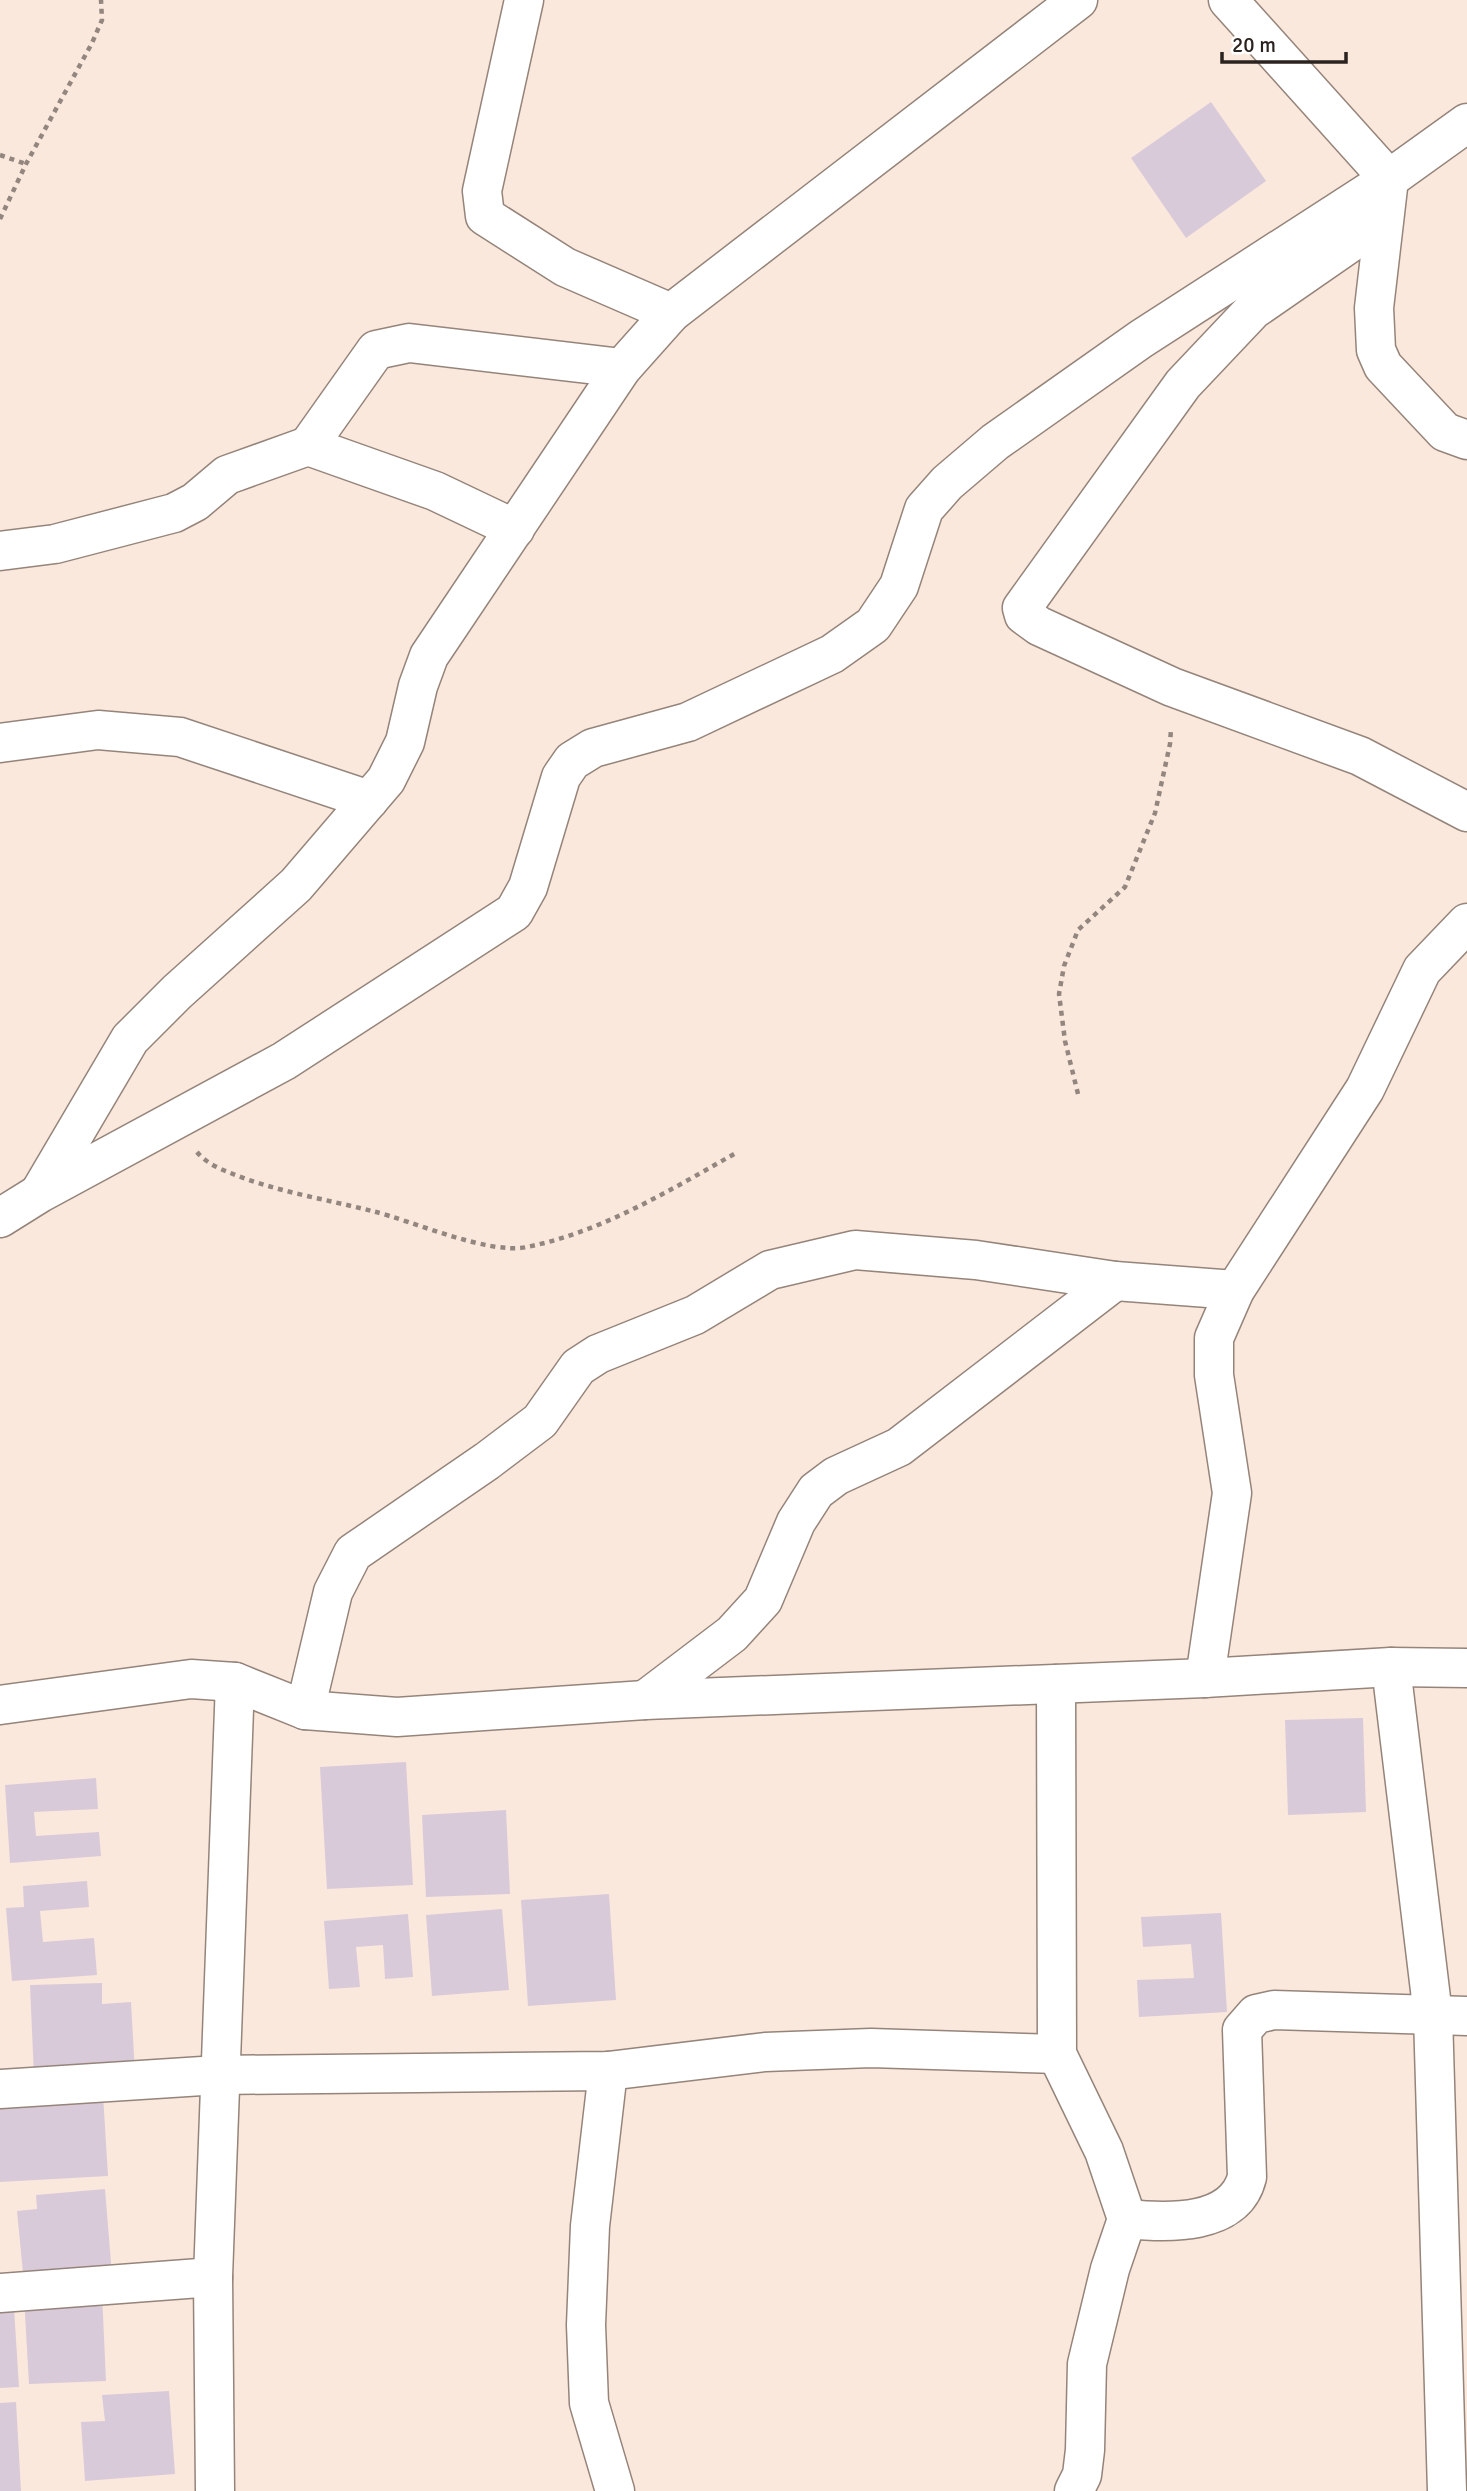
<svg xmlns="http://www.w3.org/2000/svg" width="1467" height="2491" font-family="Signika,sans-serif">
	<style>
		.building { fill: #d9cad9 }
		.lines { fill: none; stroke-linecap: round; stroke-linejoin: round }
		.minor-casing { stroke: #95847a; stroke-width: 41 }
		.path { stroke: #93867f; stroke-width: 4.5; stroke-dasharray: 5 5; stroke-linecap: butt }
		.minor { stroke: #fff; stroke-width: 38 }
	</style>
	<rect width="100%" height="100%" fill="#fae8dd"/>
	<g class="building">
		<polygon points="1211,102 1266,181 1186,238 1131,158"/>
		<polygon points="1363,1718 1366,1812 1288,1815 1285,1720"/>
		<polygon points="406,1762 413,1885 327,1889 320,1767"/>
		<polygon points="96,1778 98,1809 34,1812 36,1836 99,1832 101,1856 10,1863 5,1785"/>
		<polygon points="506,1810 510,1894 426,1897 422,1815"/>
		<polygon points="87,1881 89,1907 40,1911 43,1942 94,1938 97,1975 12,1981 6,1908 24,1907 23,1886"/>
		<polygon points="609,1894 616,2000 528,2006 521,1900"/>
		<polygon points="502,1909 509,1990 432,1996 426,1915"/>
		<polygon points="1221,1913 1227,2012 1139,2017 1137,1980 1194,1978 1191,1944 1143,1947 1141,1917"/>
		<polygon points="408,1914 413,1977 385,1979 383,1945 356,1947 360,1987 329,1989 324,1921"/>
		<polygon points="102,1983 102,2004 131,2002 135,2073 34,2077 30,1985"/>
		<polygon points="103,2095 108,2176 0,2182 0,2100"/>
		<polygon points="105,2189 112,2275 24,2283 17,2211 37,2209 36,2195"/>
		<polygon points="102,2293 106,2381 29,2384 24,2297"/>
		<polygon points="14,2308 19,2387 0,2388 0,2309"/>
		<polygon points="169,2391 175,2474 85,2481 81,2422 105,2421 102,2395"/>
		<polygon points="16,2402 21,2491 0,2491 0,2403"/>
	</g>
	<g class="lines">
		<defs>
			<g id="minor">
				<polyline points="524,0 482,191 485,216 565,267 671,313"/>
				<polyline points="1228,0 1389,179 1374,308 1376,350 1383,366 1445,432 1467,440"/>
				<polyline points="1383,220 1253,310 1183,384 1022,608 1024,615 1039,626 1172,687 1360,756 1467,812"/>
				<polyline points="308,446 376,350 409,343 622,368"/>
				<polyline points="0,551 55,544 174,513 195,502 227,475 308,446 435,491 515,529"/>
				<polyline points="0,743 98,730 180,737 369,800"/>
				<polyline points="40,1192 130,1039 177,992 296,885 386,780 405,742 418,686 429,656 622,368 671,313 1078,0"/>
				<polyline points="0,1218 40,1193 284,1061 514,912 528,887 561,777 572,761 593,748 688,722 832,654 873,625 899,586 924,509 947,483 995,442 1141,339 1389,179 1467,123"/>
				<polyline points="1391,1667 1433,2015 1447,2491"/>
				<polyline points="1205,1678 1232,1493 1214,1375 1214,1338 1235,1290 1365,1089 1422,970 1467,923"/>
				<polyline points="1056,1684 1057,2054 1104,2151 1127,2219 1110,2269 1087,2364 1085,2450 1082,2475 1074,2491"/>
				<polyline points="645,1700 732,1634 763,1600 796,1522 816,1491 836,1476 899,1447 1115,1281"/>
				<polyline points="0,1705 191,1679 235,1682 305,1710 397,1717 645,1700 1205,1678 1391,1667 1467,1668"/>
				<polyline points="305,1710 333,1592 353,1553 487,1461 540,1421 578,1367 598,1354 695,1315 770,1270 855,1250 976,1260 1115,1281 1235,1290"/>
				<polyline points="608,2071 590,2226 586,2325 589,2403 615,2491"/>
				<polyline points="0,2089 218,2075 608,2071 765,2052 871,2048 1057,2054"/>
				<path d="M 1127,2219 C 1168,2223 1235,2226 1247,2177 L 1242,2030 L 1256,2014 L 1274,2010 L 1467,2016"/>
				<polyline points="0,2293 213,2277"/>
				<polyline points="215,2491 213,2277 235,1682"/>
			</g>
		</defs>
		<use href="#minor" class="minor-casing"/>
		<g class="path">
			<polyline points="0,155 26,164"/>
			<polyline points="0,219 26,164 92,43 102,20 101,0"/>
			<polyline points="1078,1094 1065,1041 1059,994 1064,966 1078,930 1125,887 1155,813 1170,744 1171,729"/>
			<path d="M 197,1152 C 204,1161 217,1168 228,1172 C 273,1191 325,1199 372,1211 C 413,1221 488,1255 527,1247 C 602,1232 670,1190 736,1153"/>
		</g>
		<use href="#minor" class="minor"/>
	</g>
	<path d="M1222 52v10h124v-10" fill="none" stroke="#2a231f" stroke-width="3.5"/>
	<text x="1232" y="52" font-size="21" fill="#2a231f" stroke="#ffffff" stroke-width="5" paint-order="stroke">20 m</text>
</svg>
